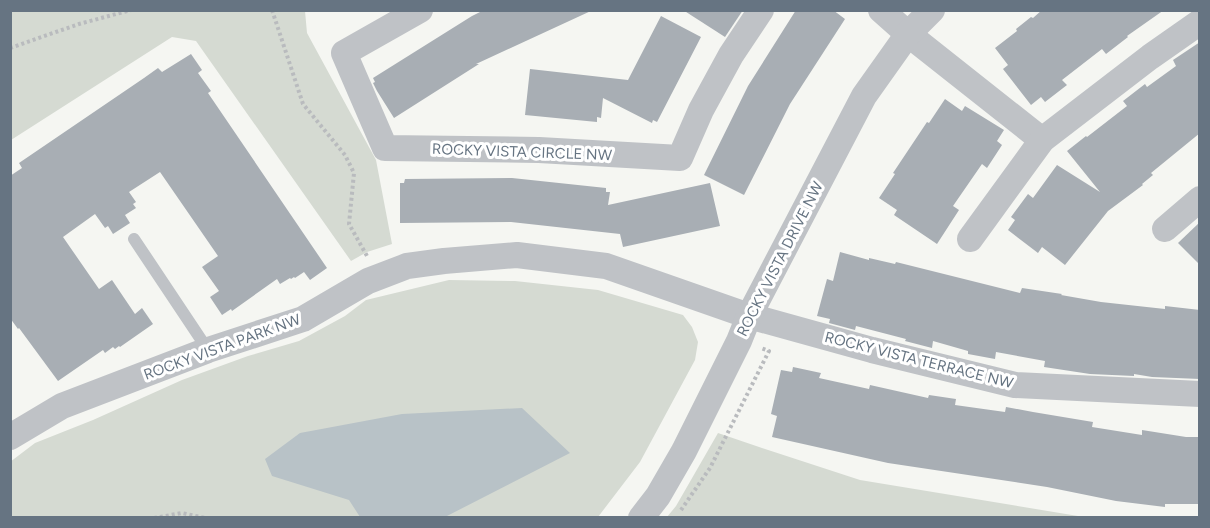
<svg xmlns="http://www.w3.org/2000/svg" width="1210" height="528" font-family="Figtree,sans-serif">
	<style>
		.green { fill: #d5dad2 }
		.water { fill: #b8c2c7 }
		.building { fill: #a8aeb4 }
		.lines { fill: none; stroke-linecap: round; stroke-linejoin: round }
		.path { stroke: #b9bbbe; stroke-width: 4; stroke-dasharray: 3 3; stroke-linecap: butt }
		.lane { stroke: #bfc2c6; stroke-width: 12 }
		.street { stroke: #bfc2c6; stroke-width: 26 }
		.labels { text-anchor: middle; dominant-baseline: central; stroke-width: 6; stroke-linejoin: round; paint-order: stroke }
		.street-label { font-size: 15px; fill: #667482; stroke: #fff }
	</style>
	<rect width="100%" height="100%" fill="#f5f6f2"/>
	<g class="green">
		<polygon points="11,10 305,11 307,33 376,160 392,244 367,252 351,261 196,41 172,37 11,140"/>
		<polygon points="449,280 515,281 598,290 683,315 692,327 698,342 695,360 640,462 598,517 11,517 10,462 35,443 93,420 182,380 248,356 299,341 345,316 366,300"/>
		<polygon points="718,433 762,448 860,480 1084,517 667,517 676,506"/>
	</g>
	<polygon class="water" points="522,408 570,453 445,517 360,517 349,500 272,476 265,459 300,433 402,414"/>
	<g class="building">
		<polygon points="484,10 593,10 476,64 479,64 394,118 377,91 373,83 375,82 373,78 472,16"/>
		<polygon points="683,10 743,10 725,37"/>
		<polygon points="796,10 833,10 845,19 790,104 744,195 704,175 748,86"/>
		<polygon points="1042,10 1164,10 1127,36 1128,37 1106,54 1102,49 1062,80 1067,85 1045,102 1041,97 1031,105 1003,69 1008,65 995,48 1017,31 1016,29 1031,17 1033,18"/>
		<polygon points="661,16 701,37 657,122 653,120 652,123 603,98 601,118 597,117 597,122 525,115 530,69 628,80"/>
		<polygon points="1200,42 1200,133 1151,173 1153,175 1142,184 1143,185 1108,211 1065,265 1042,247 1038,253 1008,230 1015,220 1011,217 1028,194 1033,198 1057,165 1100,192 1067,151 1086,136 1087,137 1127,106 1123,101 1145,84 1147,87 1176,66 1173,60"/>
		<polygon points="191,54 202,70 198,73 211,91 208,93 327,268 310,280 304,272 295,278 294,277 291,279 290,278 280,284 277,279 232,311 231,309 222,315 210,297 219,291 202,267 218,256 160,172 129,192 136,202 133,204 136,208 125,215 130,223 113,234 108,226 105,228 95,214 63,237 99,289 112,280 135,314 142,308 153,324 120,347 119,346 115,349 113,347 105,353 103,350 58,381 19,328 18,329 10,318 10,176 22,168 19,163 144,78 158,68 162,72"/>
		<polygon points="945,99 962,111 965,106 1004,130 997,141 1002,145 987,168 982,164 953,206 959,210 937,244 894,215 897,210 879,198 895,174 893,173 927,122 929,123"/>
		<polygon points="512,178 606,188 606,192 610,192 608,205 710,183 720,226 623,247 620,234 511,222 400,223 400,183 404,183 405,179"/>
		<polygon points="1200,222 1200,265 1178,243"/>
		<polygon points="840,252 869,260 869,258 895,264 896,262 1020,293 1022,288 1062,294 1061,295 1101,302 1165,309 1165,306 1200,310 1200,379 1152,377 1134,374 1134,376 1090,374 1044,367 1045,361 996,352 995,359 968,354 968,351 933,341 932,348 905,341 906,339 856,326 855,330 829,323 830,319 817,316 827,279 833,281"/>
		<polygon points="793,367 821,373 819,378 869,389 870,385 928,398 929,395 956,399 955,405 1005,412 1006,407 1033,412 1093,422 1092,427 1142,435 1142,430 1186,437 1200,437 1200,504 1165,504 1165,507 1116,501 1047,487 888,463 772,437 777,416 771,414 781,370 792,372"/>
	</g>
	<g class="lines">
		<g class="path">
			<polyline points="272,10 303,104 345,155 354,173 349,224 367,256"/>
			<polyline points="10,48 79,24 131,10"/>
			<polyline points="681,510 710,468 769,351 761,348"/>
			<polyline points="154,518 182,513 205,518"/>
		</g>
		<polyline class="lane" points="134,239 208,350"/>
		<g class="street">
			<polyline points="420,10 344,53 385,148 539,150 680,158 701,110 731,55 761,10"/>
			<polyline points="881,10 908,34 1042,140"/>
			<polyline points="1165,229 1200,199"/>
			<polyline points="970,239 1042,140 1150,57 1200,22"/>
			<polyline points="10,437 62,406 208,350 303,319 368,281 407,266 444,261 517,255 606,266 749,316 872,350 1015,385 1200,394"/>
			<polyline points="641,518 658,496 684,451 739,341 749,316 864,96 908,34 932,10"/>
		</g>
	</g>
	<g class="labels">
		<g class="street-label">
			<text transform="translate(522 152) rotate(2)">ROCKY VISTA CIRCLE NW</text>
			<text transform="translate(780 259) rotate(-63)">ROCKY VISTA DRIVE NW</text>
			<text transform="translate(222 347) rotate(-20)">ROCKY VISTA PARK NW</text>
			<text transform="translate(919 360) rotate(14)">ROCKY VISTA TERRACE NW</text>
		</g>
	</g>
	<rect width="1210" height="528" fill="none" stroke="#667482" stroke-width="24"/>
</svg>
